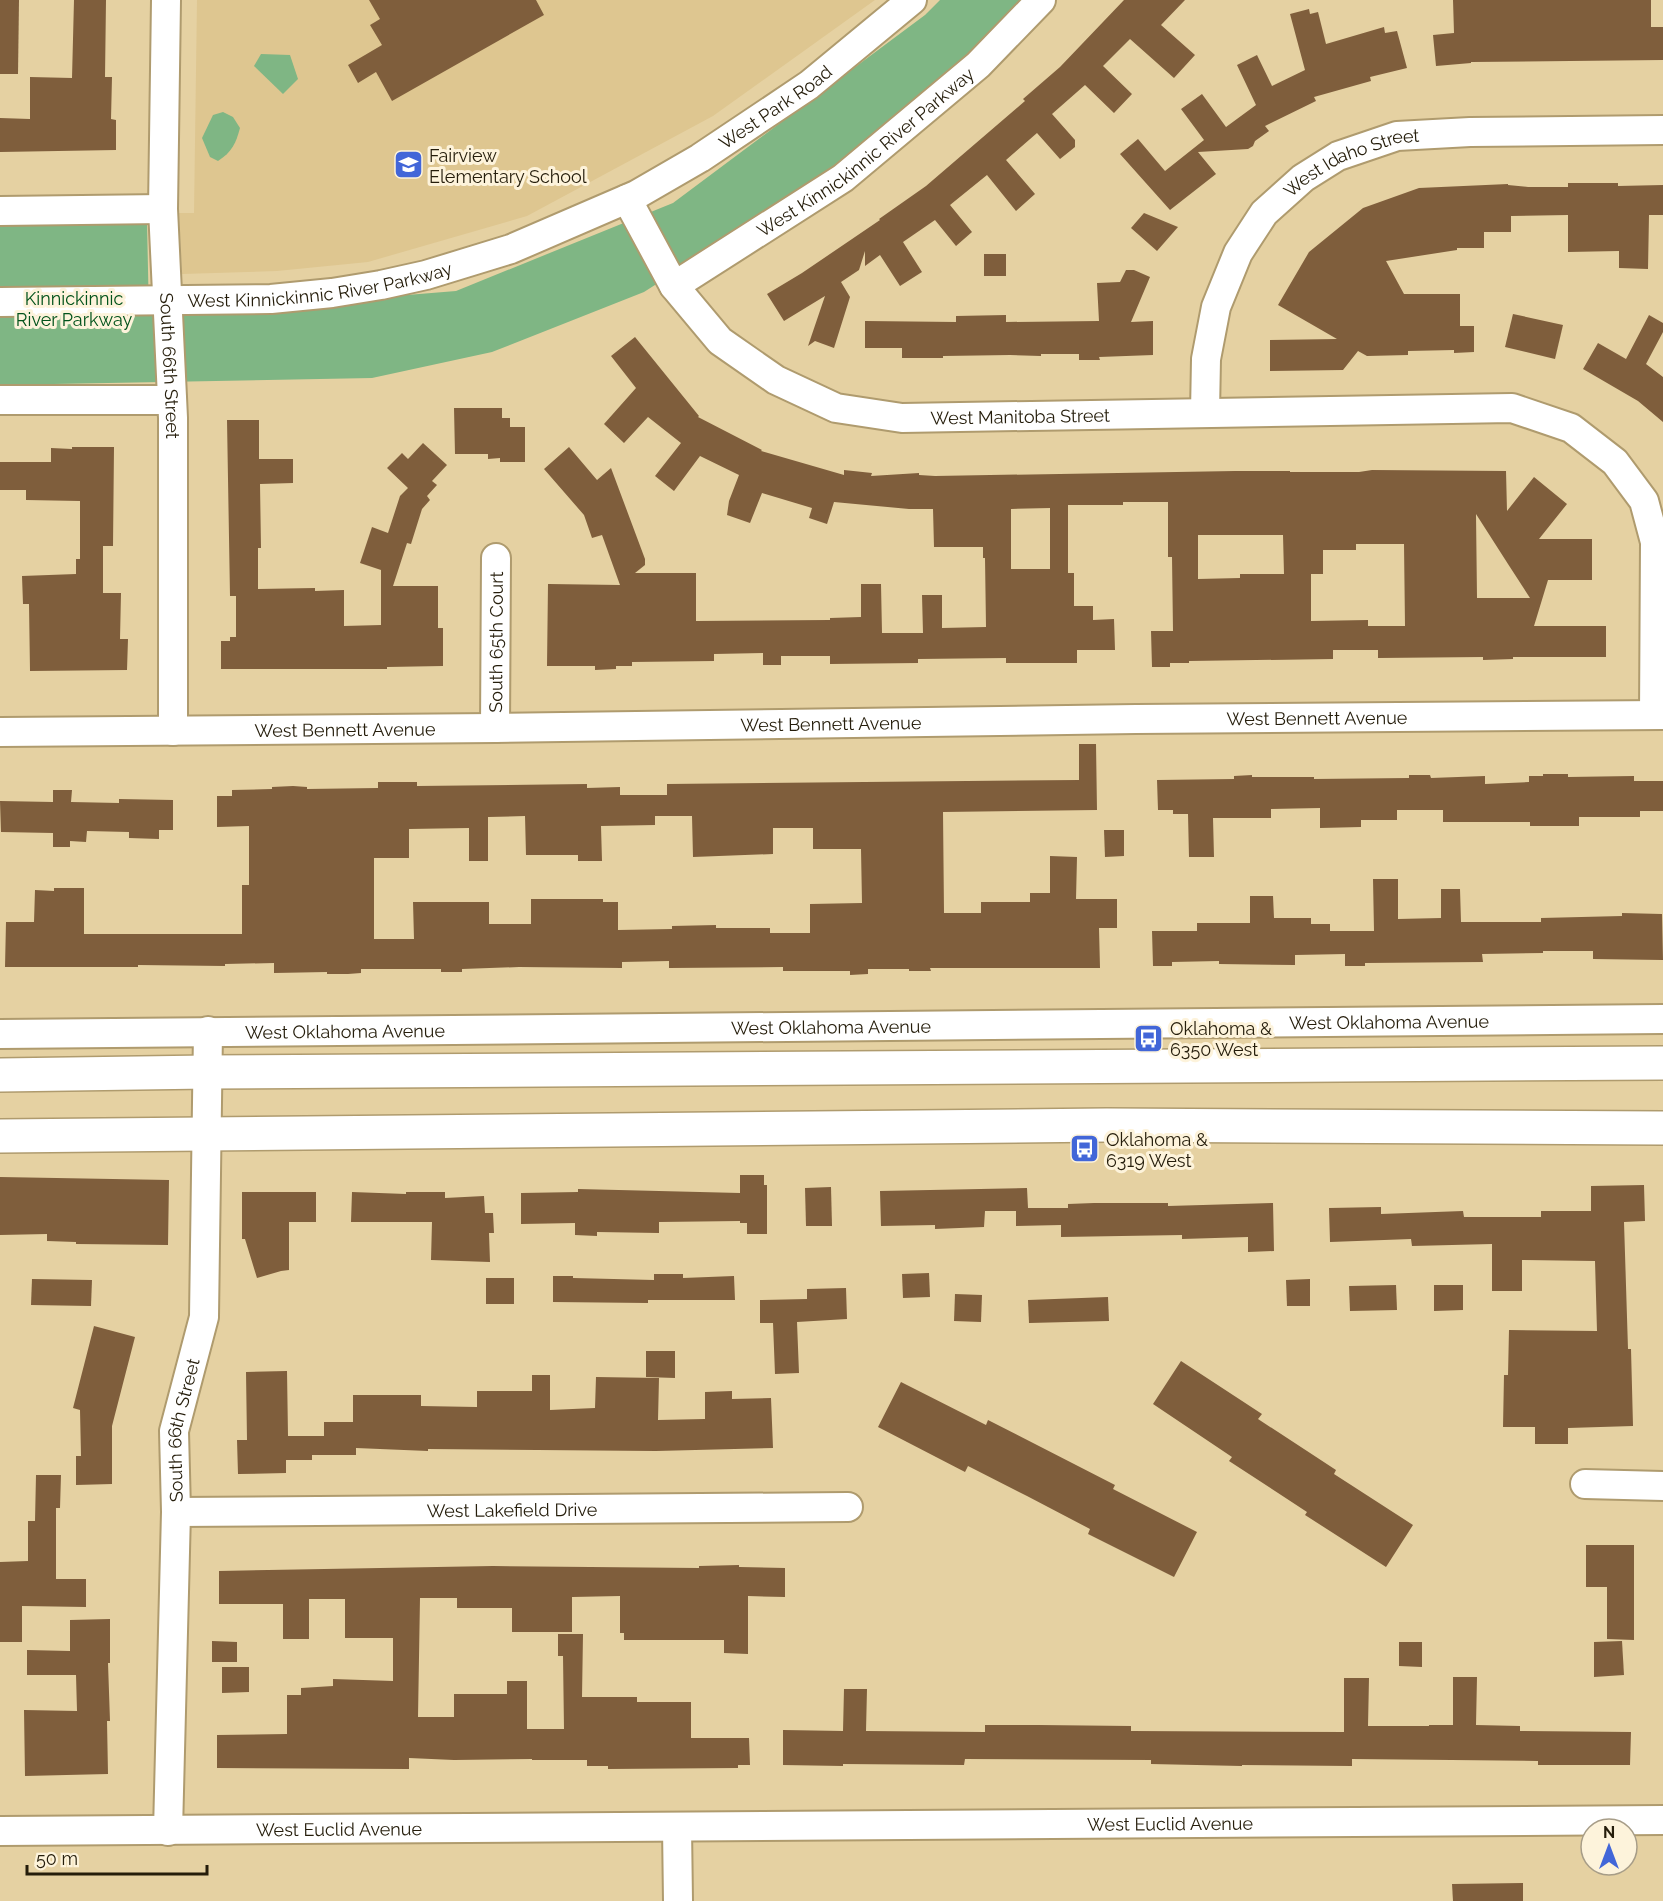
<svg xmlns="http://www.w3.org/2000/svg" width="1663" height="1901" font-family="Raleway,sans-serif">
	<style>
		.built { fill: #dec690 }
		.park { fill: #7fb684 }
		.building { fill: #7f5e3c; fill-rule: evenodd }
		.lines { fill: none; stroke-linecap: round; stroke-linejoin: round }
		.minor-casing { stroke: #af9b6e; stroke-width: 32 }
		.secondary-casing { stroke: #af9b6e; stroke-width: 36 }
		.minor { stroke: #fff; stroke-width: 28 }
		.secondary { stroke: #fff; stroke-width: 33 }
		.labels { text-anchor: middle; dominant-baseline: central; stroke-width: 6; stroke-linejoin: round; paint-order: stroke }
		.street-label { font-size: 18px; fill: #251d0b; stroke: #fdf3db }
		.poi-label { font-size: 18px; fill: #251d0b; stroke: #fdf3db; text-anchor: start }
		.park-label { font-size: 18px; fill: #01521a; stroke: #fdf3db }
	</style>
	<rect width="100%" height="100%" fill="#e5d1a2"/>
	<polygon class="built" points="197,0 875,0 713,116 527,216 368,262 277,271 182,274 179,213 194,213"/>
	<g class="park">
		<polygon points="940,0 1033,0 857,156 644,292 492,352 372,378 0,385 0,222 147,222 149,316 456,291 673,203 925,15"/>
		<polygon points="261,54 290,55 298,79 283,94 254,66"/>
		<path d="M 223,112 L 233,117 L 240,128 C 236,143 232,152 218,161 L 210,157 L 202,138 L 213,115 Z"/>
	</g>
	<g class="building">
		<polygon points="0,0 19,0 18,74 0,74"/>
		<polygon points="74,0 106,0 105,77 112,77 111,119 116,120 116,150 0,152 0,118 30,119 30,77 72,78"/>
		<polygon points="369,0 536,0 544,15 392,101 376,72 358,83 348,65 382,45 370,25 380,19"/>
		<polygon points="1124,0 1185,0 1161,25 1195,55 1174,78 1130,39 1103,66 1132,94 1114,113 1085,85 1052,114 1075,140 1075,147 1060,159 1037,133 1006,160 1035,194 1016,211 987,175 950,205 972,232 956,246 935,220 903,242 922,272 900,286 880,255 865,266 865,251 859,270 841,282 850,297 834,348 815,341 808,346 825,296 784,321 767,294 802,273 880,220 879,219 926,186 1025,101 1023,99 1060,67"/>
		<polygon points="1453,0 1651,0 1651,27 1663,27 1663,60 1471,62 1471,63 1436,66 1433,35 1454,33"/>
		<polygon points="1309,9 1310,14 1318,12 1326,44 1384,27 1385,33 1397,31 1407,68 1370,77 1371,81 1314,97 1316,101 1265,126 1269,131 1255,141 1253,146 1248,149 1198,152 1216,174 1170,210 1120,154 1138,139 1165,171 1204,140 1181,109 1202,94 1226,127 1256,105 1237,65 1257,55 1272,86 1305,70 1290,14"/>
		<polygon points="1568,183 1618,183 1618,186 1663,185 1663,215 1649,215 1648,269 1619,268 1619,251 1568,252 1568,215 1511,216 1511,232 1484,232 1484,248 1457,248 1457,250 1386,261 1404,294 1460,294 1460,326 1474,326 1474,352 1454,353 1454,350 1408,351 1408,355 1367,356 1358,351 1343,370 1270,371 1270,340 1337,339 1278,305 1309,252 1363,208 1419,188 1508,184 1508,185 1528,187 1568,187"/>
		<polygon points="1144,213 1178,227 1157,251 1131,228"/>
		<rect x="984" y="254" width="22" height="22"/>
		<polygon points="1126,270 1134,270 1150,277 1131,322 1153,321 1153,355 1099,357 1100,360 1079,360 1079,354 1041,354 1041,356 1010,355 943,356 943,358 902,358 902,348 865,348 865,321 956,322 956,316 1006,315 1006,322 1099,321 1097,283 1120,282"/>
		<polygon points="1513,314 1563,325 1555,359 1505,347"/>
		<polygon points="1649,315 1663,323 1663,332 1646,364 1663,377 1663,422 1638,401 1583,369 1598,343 1626,359"/>
		<path d="M 635,337 L 699,416 L 698,417 L 762,450 L 761,451 L 844,475 L 844,470 L 872,473 L 871,476 L 919,473 L 919,475 L 935,476 L 1235,471 L 1290,471 L 1290,472 L 1359,472 L 1372,470 L 1506,471 L 1507,511 L 1534,477 L 1567,504 L 1539,539 L 1592,539 L 1592,580 L 1548,580 L 1534,626 L 1606,626 L 1606,657 L 1513,657 L 1513,659 L 1483,660 L 1483,657 L 1378,658 L 1378,650 L 1333,650 L 1333,659 L 1189,661 L 1189,663 L 1170,663 L 1170,667 L 1152,667 L 1151,631 L 1173,631 L 1172,557 L 1168,557 L 1168,502 L 1123,502 L 1123,505 L 1068,505 L 1068,573 L 1074,573 L 1074,606 L 1093,606 L 1093,620 L 1114,619 L 1115,650 L 1077,650 L 1077,663 L 1006,663 L 1006,658 L 918,659 L 918,663 L 830,664 L 830,656 L 781,656 L 781,665 L 763,665 L 763,653 L 714,654 L 714,661 L 632,662 L 632,666 L 616,666 L 616,669 L 595,670 L 595,666 L 547,666 L 548,584 L 620,585 L 602,535 L 592,538 L 584,515 L 544,469 L 569,447 L 597,480 L 611,468 L 645,559 L 645,565 L 635,573 L 696,573 L 696,621 L 830,620 L 830,618 L 861,617 L 861,584 L 881,584 L 882,633 L 923,633 L 922,595 L 942,595 L 942,628 L 986,627 L 985,558 L 983,558 L 983,547 L 934,547 L 933,509 L 909,509 L 834,502 L 827,524 L 809,518 L 812,508 L 762,493 L 750,523 L 727,515 L 729,501 L 739,475 L 700,456 L 674,491 L 655,476 L 681,443 L 648,417 L 624,443 L 604,424 L 636,388 L 611,356 ZM 1050,508 L 1050,569 L 1011,569 L 1011,509 ZM 1476,514 L 1508,564 L 1530,598 L 1477,598 ZM 1198,535 L 1283,535 L 1284,574 L 1240,574 L 1240,578 L 1198,579 ZM 1356,544 L 1404,544 L 1405,626 L 1368,626 L 1368,620 L 1311,621 L 1311,574 L 1323,574 L 1323,550 L 1356,550 Z"/>
		<polygon points="454,408 502,408 502,418 510,418 510,427 525,427 525,462 500,462 500,458 488,459 488,454 455,454"/>
		<polygon points="227,420 259,420 259,459 293,459 293,483 260,484 261,548 258,548 258,589 315,588 315,591 344,590 344,626 381,625 381,570 360,563 372,527 388,533 400,496 408,488 387,468 402,453 408,459 423,443 447,465 432,481 437,485 427,496 430,500 422,509 411,544 407,543 393,586 438,586 438,628 443,628 443,666 387,667 387,669 221,669 221,641 230,641 230,637 236,637 236,596 230,596"/>
		<polygon points="72,447 114,447 113,546 103,546 103,593 121,593 120,639 128,639 127,670 30,671 29,604 23,604 22,576 76,574 76,559 80,559 80,501 26,500 26,490 0,490 0,462 51,462 51,448 72,449"/>
		<path d="M 1079,744 L 1096,744 L 1097,810 L 943,812 L 944,913 L 981,913 L 981,902 L 1030,902 L 1030,893 L 1050,893 L 1050,856 L 1077,857 L 1076,899 L 1117,899 L 1117,928 L 1099,928 L 1100,968 L 930,968 L 931,971 L 909,971 L 909,969 L 868,969 L 868,974 L 850,975 L 850,971 L 783,971 L 783,967 L 669,968 L 669,961 L 622,962 L 622,968 L 519,967 L 462,969 L 462,972 L 441,972 L 441,969 L 361,969 L 361,973 L 348,974 L 327,974 L 327,972 L 274,973 L 274,963 L 225,964 L 225,966 L 138,965 L 138,967 L 5,967 L 6,922 L 34,922 L 35,890 L 54,891 L 54,888 L 84,888 L 84,934 L 242,934 L 242,885 L 249,885 L 249,826 L 217,827 L 217,796 L 232,796 L 232,790 L 272,789 L 272,787 L 293,786 L 307,787 L 307,789 L 378,788 L 378,782 L 417,782 L 417,786 L 587,784 L 587,788 L 620,787 L 620,795 L 667,795 L 667,784 L 1079,780 ZM 525,816 L 526,855 L 578,855 L 578,861 L 602,861 L 601,826 L 655,825 L 655,816 L 692,816 L 693,857 L 773,854 L 773,828 L 813,828 L 813,849 L 861,849 L 862,903 L 810,904 L 810,933 L 770,933 L 770,928 L 716,928 L 716,925 L 672,926 L 672,929 L 618,930 L 618,902 L 603,902 L 603,899 L 531,899 L 531,924 L 489,924 L 489,902 L 413,902 L 414,939 L 374,939 L 374,858 L 409,858 L 409,829 L 469,828 L 469,861 L 488,861 L 488,817 Z"/>
		<polygon points="1543,774 1568,774 1568,777 1634,776 1634,781 1663,781 1663,811 1640,811 1640,817 1579,817 1579,826 1530,826 1530,822 1443,822 1443,810 1397,810 1397,820 1361,820 1361,827 1320,828 1320,808 1271,809 1271,818 1213,818 1214,857 1189,857 1188,814 1173,814 1173,810 1158,810 1157,780 1234,779 1234,776 1252,775 1252,777 1314,777 1314,779 1409,778 1409,775 1430,775 1431,778 1485,776 1485,784 1529,782 1529,776 1543,776"/>
		<polygon points="53,790 72,790 71,802 119,803 119,799 173,800 173,830 159,830 159,839 129,838 129,832 87,831 86,842 70,841 70,847 53,847 53,833 1,832 0,801 53,802"/>
		<polygon points="1104,830 1124,830 1124,856 1105,857"/>
		<polygon points="1373,879 1398,879 1398,919 1441,918 1441,889 1460,889 1461,922 1541,922 1541,918 1622,916 1622,913 1662,914 1663,960 1593,959 1593,951 1543,951 1543,953 1482,954 1483,962 1365,963 1365,966 1345,966 1345,954 1295,955 1295,965 1219,964 1219,961 1172,962 1172,966 1153,966 1152,931 1197,931 1197,923 1250,923 1250,896 1273,896 1274,918 1311,918 1311,924 1330,924 1330,931 1374,931"/>
		<polygon points="740,1175 764,1175 764,1185 767,1185 767,1234 747,1234 747,1223 740,1223 740,1221 659,1222 659,1233 597,1232 597,1236 575,1235 575,1223 521,1224 521,1193 578,1192 578,1189 740,1193"/>
		<polygon points="0,1177 169,1180 168,1245 76,1244 76,1242 47,1241 47,1234 0,1235"/>
		<polygon points="1644,1185 1645,1221 1624,1222 1628,1349 1631,1349 1633,1426 1568,1428 1568,1444 1535,1444 1535,1427 1503,1427 1504,1375 1508,1375 1509,1330 1597,1331 1595,1261 1522,1260 1522,1291 1492,1291 1492,1244 1412,1246 1411,1239 1330,1242 1329,1208 1381,1207 1381,1214 1463,1211 1464,1217 1541,1217 1541,1211 1591,1211 1591,1186"/>
		<polygon points="831,1187 832,1226 806,1226 805,1188"/>
		<polygon points="1027,1188 1028,1208 1068,1208 1068,1204 1094,1203 1168,1203 1168,1206 1273,1203 1274,1251 1248,1252 1248,1237 1182,1239 1182,1235 1061,1237 1061,1225 1016,1226 1016,1211 985,1211 984,1227 935,1229 935,1225 881,1226 880,1191"/>
		<polygon points="242,1192 316,1192 316,1222 289,1222 289,1270 281,1271 257,1278 245,1239 242,1239"/>
		<polygon points="352,1192 406,1194 406,1192 445,1192 445,1198 484,1196 485,1213 493,1213 494,1233 489,1233 490,1262 431,1260 432,1222 351,1222"/>
		<polygon points="929,1273 930,1297 903,1298 902,1274"/>
		<polygon points="654,1274 683,1274 683,1278 734,1276 735,1300 648,1300 648,1303 553,1302 553,1276 573,1276 573,1278 654,1280"/>
		<rect x="486" y="1278" width="28" height="26"/>
		<polygon points="32,1279 92,1280 91,1306 31,1305"/>
		<polygon points="1310,1279 1310,1306 1287,1306 1286,1280"/>
		<polygon points="1396,1285 1397,1310 1350,1311 1349,1286"/>
		<polygon points="1434,1285 1463,1285 1463,1310 1434,1311"/>
		<polygon points="846,1288 847,1319 797,1322 799,1373 775,1374 773,1323 760,1323 760,1300 807,1299 807,1289"/>
		<polygon points="955,1294 982,1295 981,1322 954,1321"/>
		<polygon points="1108,1297 1109,1321 1029,1323 1028,1300"/>
		<polygon points="94,1326 135,1337 112,1426 112,1484 76,1485 76,1456 81,1456 80,1410 73,1408"/>
		<polygon points="646,1351 675,1351 675,1378 646,1377"/>
		<polygon points="1181,1361 1262,1414 1258,1419 1336,1470 1334,1474 1413,1525 1386,1567 1305,1515 1307,1512 1229,1461 1232,1457 1153,1404"/>
		<polygon points="287,1371 288,1436 324,1436 324,1422 353,1422 353,1395 421,1395 421,1406 477,1407 477,1391 532,1391 532,1375 550,1375 550,1410 595,1408 596,1377 659,1378 658,1420 705,1419 705,1392 732,1391 732,1399 771,1398 773,1448 656,1451 428,1449 428,1451 356,1448 356,1455 312,1455 312,1460 286,1460 286,1473 238,1474 237,1440 247,1440 246,1372"/>
		<polygon points="901,1382 986,1425 988,1420 1115,1485 1113,1489 1197,1532 1174,1577 1088,1534 1090,1529 1027,1496 968,1466 965,1472 878,1427"/>
		<polygon points="36,1475 61,1475 60,1508 56,1508 56,1579 86,1579 86,1607 22,1606 22,1642 0,1642 0,1562 28,1561 28,1521 35,1521"/>
		<polygon points="1586,1545 1634,1545 1634,1640 1607,1639 1607,1587 1586,1587"/>
		<polygon points="739,1565 739,1567 785,1568 785,1597 748,1596 748,1654 724,1653 724,1640 624,1640 624,1633 620,1633 620,1596 572,1597 572,1632 512,1632 512,1608 457,1608 457,1598 420,1598 418,1717 454,1717 454,1694 507,1694 507,1681 527,1681 527,1729 564,1729 563,1656 558,1656 558,1634 583,1634 582,1697 637,1697 637,1702 691,1702 691,1738 749,1738 750,1765 738,1765 738,1768 608,1769 608,1766 587,1766 587,1760 532,1760 532,1759 454,1760 409,1758 409,1769 217,1768 217,1735 287,1734 287,1695 301,1695 301,1688 333,1686 333,1679 393,1681 393,1638 345,1638 345,1599 309,1599 309,1639 283,1639 283,1604 219,1604 219,1571 493,1566 699,1568 699,1566"/>
		<polygon points="110,1619 110,1663 108,1663 110,1721 107,1721 108,1774 25,1776 24,1710 77,1711 76,1675 27,1675 27,1650 70,1651 70,1620"/>
		<polygon points="212,1641 237,1642 237,1662 212,1662"/>
		<polygon points="1622,1641 1624,1675 1594,1677 1594,1642"/>
		<polygon points="1399,1642 1422,1642 1422,1667 1399,1666"/>
		<polygon points="222,1667 249,1667 249,1692 222,1693"/>
		<polygon points="1453,1677 1477,1677 1476,1725 1520,1726 1520,1731 1631,1732 1630,1765 1538,1765 1538,1761 1352,1759 1352,1766 1242,1765 1242,1766 1151,1764 1151,1760 965,1759 964,1765 843,1764 843,1766 783,1765 783,1730 843,1731 844,1689 867,1689 866,1731 985,1732 985,1725 1039,1725 1131,1726 1131,1731 1344,1732 1344,1678 1369,1678 1368,1726 1429,1726 1429,1725 1453,1725"/>
		<polygon points="1523,1883 1523,1901 1453,1901 1452,1884"/>
	</g>
	<g class="lines">
		<defs>
			<g id="minor">
				<path id="s1" d="M 166,0 L 163,209 L 173,418 L 173,731"/>
				<path id="s2" d="M 627,199 L 674,286 L 720,341 L 776,380 L 836,408 L 902,418 L 1512,408 L 1571,428 L 1615,462 L 1644,501 L 1655,542 L 1654,715"/>
				<polyline points="0,211 163,209"/>
				<path id="s3" d="M 674,286 L 843,178 L 978,65 L 1041,0"/>
				<path id="s4" d="M 0,302 L 271,299 L 332,293 L 381,285 L 426,275 L 511,249 L 636,195 L 700,158 L 809,85 L 912,0"/>
				<polyline points="0,400 172,400"/>
				<path id="s5" d="M 1205,412 L 1206,359 L 1216,307 L 1238,253 L 1264,213 L 1303,178 L 1338,156 L 1397,136 L 1470,132 L 1663,130"/>
				<path id="s6" d="M 495,728 L 496,558"/>
				<path id="s7" d="M 0,732 L 495,728 L 1136,719 L 1663,715"/>
				<path id="s8" d="M 0,1034 L 1663,1019"/>
				<polyline points="1585,1484 1663,1486"/>
				<path id="s9" d="M 176,1512 L 848,1507"/>
				<polyline points="677,1827 678,1901"/>
				<path id="s10" d="M 0,1831 L 1663,1820"/>
				<path id="s11" d="M 168,1831 L 176,1512 L 174,1431 L 204,1317 L 208,1031"/>
			</g>
			<g id="secondary">
				<polyline points="0,1075 208,1072 1663,1063"/>
				<polyline points="0,1136 1107,1125 1663,1128"/>
			</g>
		</defs>
		<use href="#minor" class="minor-casing"/>
		<use href="#secondary" class="secondary-casing"/>
		<use href="#minor" class="minor"/>
		<use href="#secondary" class="secondary"/>
	</g>
	<defs>
		<symbol id="school-square" viewBox="-11 -11 22 22"><rect x="-9" y="-9" width="18" height="18" rx="4" fill="#4266d8" stroke="#fdf3db"/><path d="M0-5L7-2L0 1L-7-2ZM-4 1L0 2.5L4 1V4Q0 6-4 4Z" fill="#fff"/></symbol>
		<symbol id="bus-square" viewBox="-11 -11 22 22"><rect x="-9" y="-9" width="18" height="18" rx="4" fill="#4266d8" stroke="#fdf3db"/><path d="M-5-6H5V4H4V6H2V4H-2V6H-4V4H-5ZM-3.5-4V0h7V-4ZM-3.5 1.2v1.5H-2V1.2ZM2 1.2v1.5H3.5V1.2Z" fill="#fff"/></symbol>
	</defs>
	<g fill-rule="evenodd">
		<use href="#school-square" x="392" y="148" width="33" height="33"/>
		<use href="#bus-square" x="1132" y="1022" width="33" height="33"/>
		<use href="#bus-square" x="1068" y="1132" width="33" height="33"/>
	</g>
	<g class="labels">
		<g class="street-label">
			<text stroke="none"><textPath href="#s4" startOffset="818">West Park Road</textPath></text>
			<text stroke="none"><textPath href="#s3" startOffset="234">West Kinnickinnic River Parkway</textPath></text>
			<text stroke="none"><textPath href="#s5" startOffset="316">West Idaho Street</textPath></text>
			<text stroke="none"><textPath href="#s4" startOffset="321">West Kinnickinnic River Parkway</textPath></text>
			<text stroke="none"><textPath href="#s1" startOffset="366">South 66th Street</textPath></text>
			<text stroke="none"><textPath href="#s2" startOffset="490">West Manitoba Street</textPath></text>
			<text stroke="none"><textPath href="#s6" startOffset="86">South 65th Court</textPath></text>
			<text stroke="none"><textPath href="#s7" startOffset="1317">West Bennett Avenue</textPath></text>
			<text stroke="none"><textPath href="#s7" startOffset="831">West Bennett Avenue</textPath></text>
			<text stroke="none"><textPath href="#s7" startOffset="345">West Bennett Avenue</textPath></text>
			<text stroke="none"><textPath href="#s8" startOffset="1389">West Oklahoma Avenue</textPath></text>
			<text stroke="none"><textPath href="#s8" startOffset="831">West Oklahoma Avenue</textPath></text>
			<text stroke="none"><textPath href="#s8" startOffset="345">West Oklahoma Avenue</textPath></text>
			<text stroke="none"><textPath href="#s11" startOffset="402">South 66th Street</textPath></text>
			<text stroke="none"><textPath href="#s9" startOffset="336">West Lakefield Drive</textPath></text>
			<text stroke="none"><textPath href="#s10" startOffset="1170">West Euclid Avenue</textPath></text>
			<text stroke="none"><textPath href="#s10" startOffset="339">West Euclid Avenue</textPath></text>
		</g>
		<g class="poi-label">
			<text x="429" y="155">Fairview<tspan x="429" dy="21">Elementary School</tspan></text>
			<text x="1170" y="1028">Oklahoma &amp;<tspan x="1170" dy="21">6350 West</tspan></text>
			<text x="1106" y="1139">Oklahoma &amp;<tspan x="1106" dy="21">6319 West</tspan></text>
		</g>
		<g class="park-label">
			<text x="74" y="298">Kinnickinnic<tspan x="74" dy="21">River Parkway</tspan></text>
		</g>
	</g>
	<g transform="translate(1609 1847)"><circle r="28" fill="#fdf3db" stroke="#a79d88" stroke-width="1.5"/>
	<path d="M0-4.5L10 22L0 15L-10 22Z" fill="#4266d8"/>
	<text y="-9" font-size="16" font-weight="bold" text-anchor="middle" fill="#251d0b">N</text>
	</g>
	<path d="M27 1865v9h180v-9" fill="none" stroke="#251d0b" stroke-width="3"/>
	<text x="36" y="1865" font-size="18" fill="#251d0b" stroke="#fdf3db" stroke-width="4.5" paint-order="stroke">50 m</text>
</svg>
